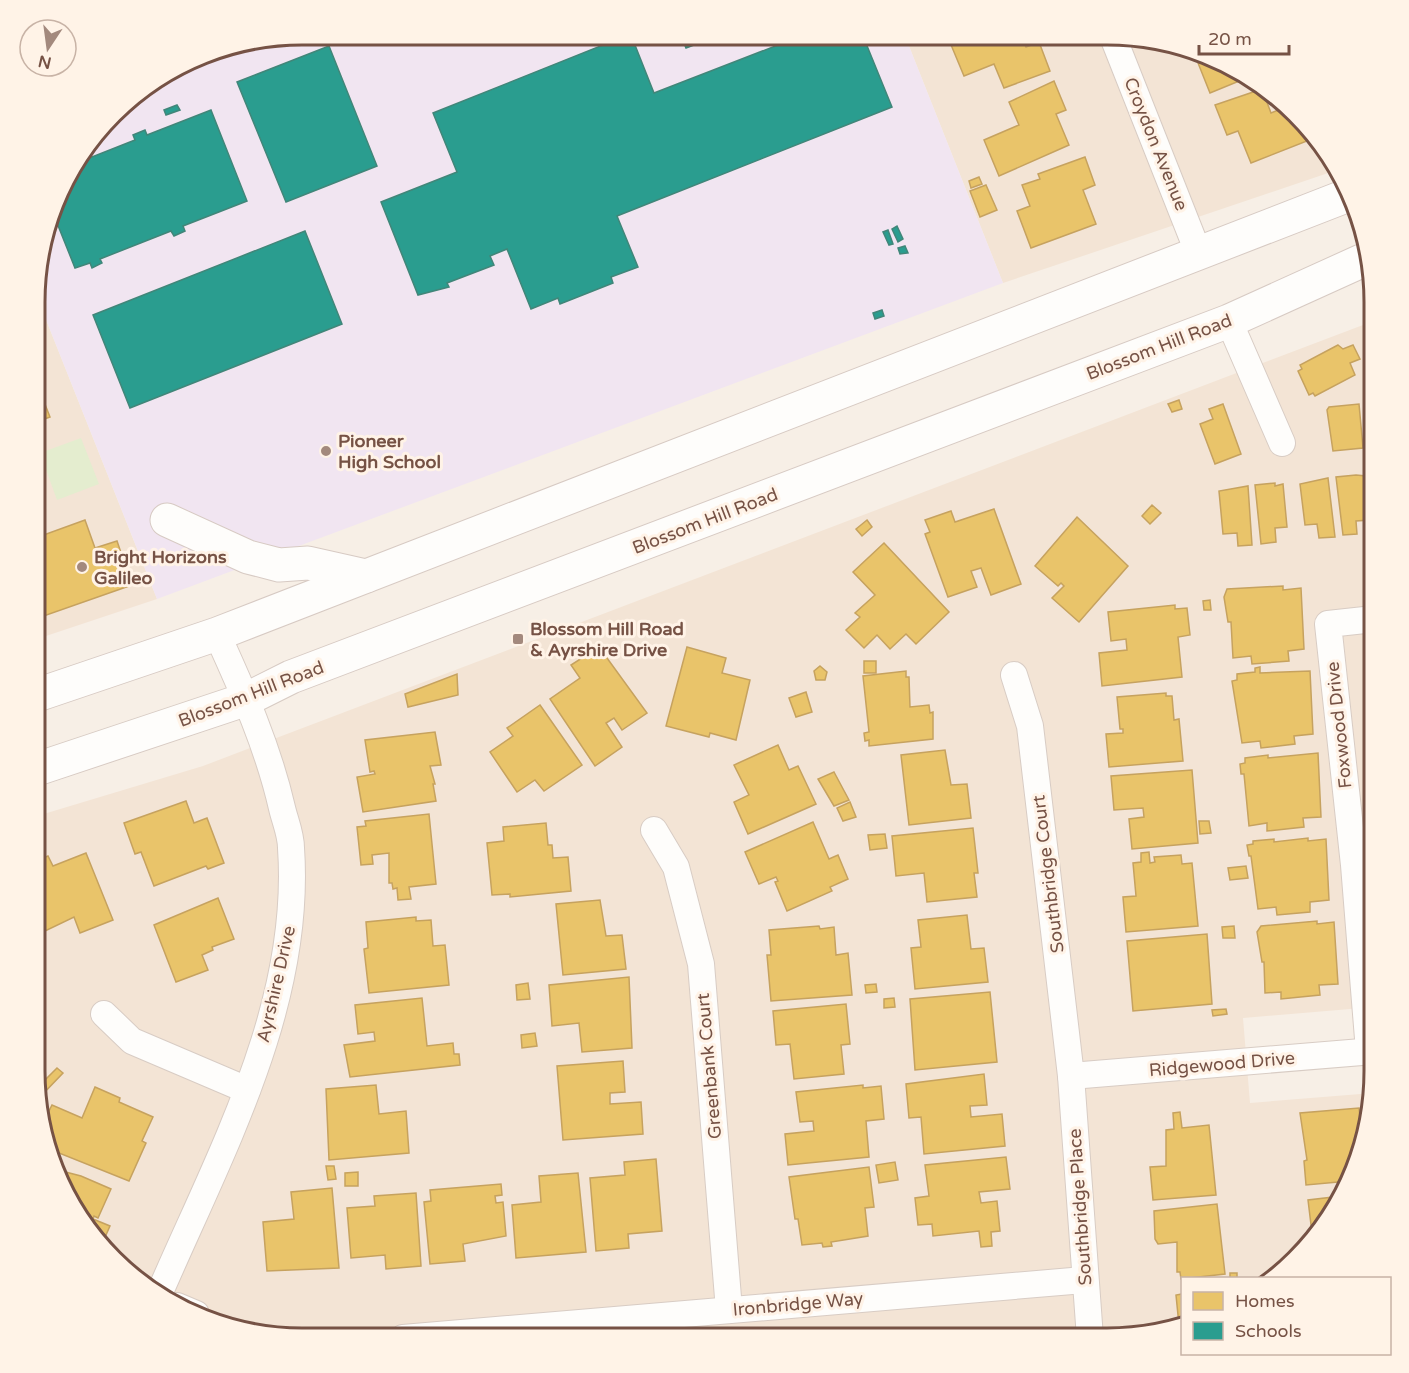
<svg xmlns="http://www.w3.org/2000/svg" width="1409" height="1373" font-family="'Varela Round',sans-serif">
	<style>
		.residential { fill: #f3e4d5 }
		.education { fill: #f1e5f1 }
		.green { fill: #e4edcf }
		.homes { fill: #e9c46a; stroke: #c6a25f; stroke-width: 1.5 }
		.schools { fill: #2a9d8f; stroke: #418679; stroke-width: 1.5 }
		.lines { fill: none; stroke-linecap: round; stroke-linejoin: round }
		.minor-casing { stroke: #d8ccc4; stroke-width: 28 }
		.secondary-casing { stroke: #d7cac3; stroke-width: 35 }
		.minor { stroke: #fefdfb; stroke-width: 26 }
		.secondary { stroke: #fefdfb; stroke-width: 33 }
		.poi-dot { fill: #a3897d; stroke: #fff3e7; stroke-width: 2 }
		.labels { text-anchor: middle; dominant-baseline: central; stroke-width: 6; stroke-linejoin: round; paint-order: stroke }
		.street-label { font-size: 18px; fill: #765245; stroke: #fff3e7 }
		.poi-label { font-size: 18px; font-weight: bold; fill: #765245; stroke: #fff3e7; text-anchor: start }
		.rim { fill: none; stroke: #765245; stroke-width: 3 }
	</style>
	<rect width="100%" height="100%" fill="#f7efe6"/>
	<g class="residential">
		<polygon points="905,36 1142,37 1241,70 1319,139 1337,170 1003,283"/>
		<polygon points="39,302 157,599 37,639"/>
		<polygon points="1363,325 1374,440 1374,1007 1243,1018 1250,1103 1373,1093 1347,1190 1274,1278 1182,1278 1182,1325 1125,1338 284,1338 183,1311 90,1234 55,1173 35,1089 37,816 203,766"/>
	</g>
	<polygon class="education" points="302,35 905,36 1003,283 157,599 39,302 40,250 70,168 126,101 215,49"/>
	<polygon class="green" points="81,438 99,484 57,500 40,453"/>
	<g class="homes">
		<polygon points="959,36 1021,36 1026,47 1039,42 1050,71 1004,88 994,64 964,76 949,40"/>
		<polygon points="1207,59 1241,70 1249,77 1210,93 1198,63"/>
		<polygon points="1054,81 1066,110 1056,114 1069,145 999,176 984,140 1019,125 1009,102"/>
		<polygon points="1262,89 1271,113 1283,108 1317,137 1251,163 1238,131 1227,135 1215,105"/>
		<polygon points="1085,157 1095,185 1083,190 1096,224 1031,248 1017,211 1030,206 1022,185 1040,179 1038,174"/>
		<polygon points="979,177 982,184 971,188 969,181"/>
		<polygon points="986,185 997,210 980,217 970,191"/>
		<polygon points="1338,345 1343,349 1353,345 1360,359 1350,363 1355,375 1315,396 1313,393 1309,395 1298,371 1302,369 1300,365"/>
		<polygon points="39,389 50,417 39,421"/>
		<polygon points="1179,400 1182,409 1172,412 1168,404"/>
		<polygon points="1223,404 1241,454 1215,464 1200,424 1213,419 1209,409"/>
		<polygon points="1359,404 1363,448 1333,451 1327,410 1329,407"/>
		<polygon points="1356,475 1366,476 1370,520 1356,521 1357,534 1343,535 1336,477"/>
		<polygon points="1328,478 1335,537 1319,538 1317,524 1305,525 1300,484"/>
		<polygon points="1275,483 1275,486 1283,484 1287,527 1275,528 1276,542 1261,544 1255,485"/>
		<polygon points="1248,486 1252,545 1238,546 1237,533 1223,534 1219,491"/>
		<polygon points="1152,505 1161,513 1150,524 1142,516"/>
		<polygon points="994,509 1021,584 991,595 981,568 971,571 977,587 948,597 925,534 930,532 925,520 951,511 955,522"/>
		<polygon points="1077,517 1128,566 1079,622 1052,598 1064,586 1061,583 1058,586 1035,566"/>
		<polygon points="85,520 95,548 117,541 132,585 38,618 38,537"/>
		<polygon points="867,520 872,527 862,536 856,529"/>
		<polygon points="884,543 949,612 916,644 906,634 890,649 877,635 864,648 846,630 860,617 855,613 875,595 853,572"/>
		<polygon points="1283,586 1283,590 1301,588 1304,649 1288,651 1289,661 1252,664 1251,656 1233,658 1231,622 1228,622 1224,597 1227,589"/>
		<polygon points="1210,600 1211,610 1204,610 1203,601"/>
		<polygon points="1175,605 1175,609 1187,608 1190,635 1178,637 1182,677 1102,686 1099,653 1127,650 1126,639 1111,641 1108,612"/>
		<polygon points="1374,640 1374,714 1369,714 1366,641"/>
		<polygon points="599,647 647,713 622,730 614,718 606,723 622,747 595,766 550,699 580,678 571,665"/>
		<polygon points="687,647 726,658 722,673 750,680 736,740 710,733 709,737 666,726"/>
		<rect x="864" y="661" width="12" height="12"/>
		<polygon points="820,666 827,672 825,680 816,680 814,671"/>
		<polygon points="1260,667 1260,673 1310,671 1313,734 1294,736 1295,744 1261,748 1260,741 1242,743 1232,681 1237,680 1237,674 1255,672 1255,668"/>
		<polygon points="906,671 906,677 909,677 910,707 929,705 930,713 933,712 933,739 869,746 869,740 865,741 864,733 869,732 863,676"/>
		<polygon points="457,674 458,695 408,707 405,694"/>
		<polygon points="806,692 812,712 796,717 789,698"/>
		<polygon points="1166,693 1166,696 1172,696 1174,720 1179,719 1183,761 1109,767 1106,734 1123,733 1123,729 1120,729 1117,697"/>
		<polygon points="540,705 582,765 544,791 535,780 517,792 490,752 513,736 507,728"/>
		<polygon points="435,732 441,765 430,766 435,784 433,784 436,801 363,812 357,777 375,774 374,771 370,772 365,740"/>
		<polygon points="778,745 789,770 798,766 816,804 748,834 734,802 749,795 734,765"/>
		<polygon points="945,750 951,785 967,784 971,818 909,825 901,755"/>
		<polygon points="1318,753 1321,817 1303,818 1304,827 1267,831 1267,823 1249,826 1244,774 1241,774 1240,764 1245,763 1245,758 1268,755 1268,758"/>
		<polygon points="1192,770 1198,843 1132,849 1129,819 1144,817 1143,808 1114,810 1111,776"/>
		<polygon points="834,772 849,800 834,806 818,779"/>
		<polygon points="186,801 194,823 207,818 224,863 208,869 206,866 154,886 141,852 135,854 124,823"/>
		<polygon points="850,802 856,817 843,821 837,808"/>
		<polygon points="429,814 436,884 409,887 411,899 398,900 397,888 393,889 392,883 389,883 389,853 372,855 373,864 361,865 357,827 366,826 365,821"/>
		<polygon points="1199,821 1209,821 1211,833 1200,834"/>
		<polygon points="813,822 829,859 838,855 848,879 830,887 832,891 787,911 775,882 778,881 776,877 759,884 745,852"/>
		<polygon points="546,823 548,845 552,845 553,858 568,857 571,891 510,897 510,894 492,895 487,843 504,841 503,827"/>
		<polygon points="973,828 978,873 974,873 977,897 927,902 924,873 896,876 892,836"/>
		<polygon points="885,834 887,848 870,850 868,835"/>
		<polygon points="1308,838 1308,841 1326,839 1329,900 1310,902 1310,912 1277,915 1276,907 1258,909 1251,856 1249,856 1247,845 1253,844 1253,841 1274,839 1274,842"/>
		<polygon points="1149,852 1150,863 1155,862 1154,857 1181,855 1182,864 1192,863 1198,926 1126,932 1123,897 1136,896 1133,863 1141,862 1141,853"/>
		<polygon points="86,853 113,920 80,933 74,917 43,932 36,915 36,861 48,856 53,866"/>
		<polygon points="1246,866 1248,878 1230,880 1228,868"/>
		<polygon points="218,898 234,939 212,947 213,950 202,955 208,970 176,982 154,925"/>
		<polygon points="600,900 606,936 622,935 626,969 563,975 556,904"/>
		<polygon points="967,915 971,949 984,948 988,982 915,989 911,948 921,947 918,920"/>
		<polygon points="416,917 416,921 431,920 433,946 445,945 449,985 369,993 364,949 368,948 366,922"/>
		<polygon points="1317,921 1317,924 1334,922 1338,984 1319,985 1320,995 1281,999 1281,992 1265,993 1264,962 1262,962 1257,932 1261,926"/>
		<polygon points="819,926 820,929 834,927 836,955 848,953 852,995 771,1001 767,955 771,955 769,930"/>
		<polygon points="1234,926 1235,938 1223,938 1222,927"/>
		<polygon points="1207,934 1212,1004 1133,1011 1127,941"/>
		<polygon points="629,977 632,1048 582,1052 579,1023 552,1026 549,985"/>
		<polygon points="528,983 530,999 517,1000 516,985"/>
		<polygon points="876,984 877,992 866,993 865,985"/>
		<polygon points="990,992 997,1062 915,1070 910,999"/>
		<polygon points="422,998 427,1046 453,1043 454,1054 459,1054 460,1065 350,1077 344,1045 375,1041 374,1032 358,1034 355,1005"/>
		<polygon points="894,998 895,1007 884,1008 884,999"/>
		<polygon points="846,1004 850,1044 841,1045 844,1074 794,1079 790,1044 776,1045 773,1011"/>
		<polygon points="1226,1009 1227,1014 1213,1016 1212,1010"/>
		<polygon points="535,1033 537,1046 522,1048 521,1035"/>
		<polygon points="623,1061 625,1092 610,1093 610,1104 641,1102 643,1134 563,1140 557,1066"/>
		<polygon points="57,1068 63,1073 38,1099 35,1090"/>
		<polygon points="984,1074 987,1105 970,1106 971,1117 1002,1114 1005,1146 924,1154 921,1117 909,1118 906,1084"/>
		<polygon points="376,1085 379,1114 406,1111 409,1153 329,1160 326,1089"/>
		<polygon points="863,1085 863,1088 881,1086 884,1119 866,1121 869,1157 788,1165 785,1134 814,1131 813,1121 800,1122 796,1092"/>
		<polygon points="95,1087 120,1098 119,1102 153,1117 142,1141 146,1143 129,1181 49,1149 43,1123 52,1105 82,1118"/>
		<polygon points="1359,1108 1361,1128 1363,1128 1349,1181 1306,1185 1304,1161 1307,1160 1300,1113"/>
		<polygon points="1180,1112 1182,1128 1209,1125 1216,1195 1153,1200 1150,1167 1166,1166 1166,1130 1174,1129 1173,1113"/>
		<polygon points="1006,1157 1010,1189 979,1192 981,1203 997,1201 1000,1231 991,1232 992,1246 981,1247 979,1231 933,1236 932,1224 918,1225 915,1198 929,1196 925,1165"/>
		<polygon points="656,1159 662,1231 628,1234 629,1248 596,1251 590,1178 625,1175 624,1162"/>
		<polygon points="895,1162 898,1180 879,1183 876,1165"/>
		<polygon points="326,1166 334,1166 336,1179 328,1180"/>
		<polygon points="869,1167 874,1207 865,1208 868,1236 831,1242 832,1246 823,1247 822,1243 802,1245 798,1219 795,1219 789,1177"/>
		<polygon points="54,1169 81,1176 111,1189 98,1218 94,1216 93,1219 110,1226 102,1244 90,1234"/>
		<polygon points="358,1172 358,1186 345,1186 345,1173"/>
		<polygon points="578,1173 586,1252 516,1258 512,1205 541,1202 539,1176"/>
		<polygon points="501,1184 502,1195 495,1196 496,1203 503,1202 506,1236 463,1244 465,1261 430,1264 424,1202 431,1201 430,1190"/>
		<polygon points="332,1188 339,1268 267,1271 263,1222 294,1219 291,1192"/>
		<polygon points="416,1193 421,1266 386,1269 385,1255 351,1258 347,1208 375,1206 374,1196"/>
		<polygon points="1342,1196 1312,1233 1308,1200"/>
		<polygon points="1217,1204 1225,1274 1181,1279 1180,1272 1177,1272 1177,1242 1158,1244 1155,1239 1154,1211"/>
		<rect x="1230" y="1273" width="7" height="5"/>
		<polygon points="1182,1294 1182,1325 1179,1325 1176,1295"/>
	</g>
	<g class="schools">
		<polygon points="628,35 631,35 654,93 778,45 774,36 863,36 892,107 617,216 638,267 611,277 613,283 560,304 558,298 531,309 507,249 490,256 494,265 447,283 449,287 418,295 381,202 457,172 433,113"/>
		<polygon points="681,36 718,36 686,48"/>
		<polygon points="233,46 193,62 215,49"/>
		<polygon points="329,46 377,166 286,202 237,82"/>
		<polygon points="177,105 180,110 166,115 164,110"/>
		<polygon points="211,110 247,201 183,226 185,231 174,236 171,231 100,259 102,263 92,268 90,263 75,268 53,213 74,164 135,140 133,135 145,130 147,135"/>
		<polygon points="897,226 903,239 898,242 892,229"/>
		<polygon points="888,230 893,244 889,245 883,232"/>
		<polygon points="305,231 342,324 130,408 93,315"/>
		<polygon points="905,246 908,253 900,254 898,248"/>
		<polygon points="882,310 884,316 875,319 873,313"/>
	</g>
	<g class="lines">
		<defs>
			<g id="minor">
				<polyline points="1113,37 1198,252"/>
				<polyline points="1229,321 1282,443"/>
				<polyline points="1014,675 1030,726 1071,1076 1090,1338"/>
				<polyline points="654,830 676,867 701,964 729,1310"/>
				<polyline points="104,1014 132,1041 247,1090"/>
				<polyline points="1369,1051 1354,865 1328,624 1374,619"/>
				<polyline points="1071,1076 1374,1051"/>
				<path d="M 160,1292 C 221,1151 302,1005 291,848 C 291,834 285,821 282,808 C 268,747 243,691 217,634"/>
				<polyline points="177,1306 196,1314"/>
				<polyline points="403,1338 1084,1280"/>
			</g>
			<g id="secondary">
				<polyline points="167,520 248,557 279,565 308,563 366,576"/>
				<polyline points="37,695 217,634 1351,194"/>
				<polyline points="37,769 247,699 291,677 1229,321 1368,258"/>
			</g>
		</defs>
		<use href="#minor" class="minor-casing"/>
		<use href="#secondary" class="secondary-casing"/>
		<use href="#minor" class="minor"/>
		<use href="#secondary" class="secondary"/>
	</g>
	<g class="poi-dot">
		<circle cx="326" cy="451" r="6"/>
		<circle cx="82" cy="567" r="6"/>
		<rect x="512" y="633" width="12" height="12" rx="3"/>
	</g>
	<g class="labels">
		<g class="street-label">
			<text transform="translate(1156 144) rotate(68)">Croydon Avenue</text>
			<text transform="translate(1159 347) rotate(-21)">Blossom Hill Road</text>
			<text transform="translate(705 521) rotate(-21)">Blossom Hill Road</text>
			<text transform="translate(251 694) rotate(-21)">Blossom Hill Road</text>
			<text transform="translate(1339 725) rotate(-96)">Foxwood Drive</text>
			<text transform="translate(1048 874) rotate(-97)">Southbridge Court</text>
			<text transform="translate(276 984) rotate(-77)">Ayrshire Drive</text>
			<text transform="translate(1222 1064) rotate(-5)">Ridgewood Drive</text>
			<text transform="translate(709 1066) rotate(-95)">Greenbank Court</text>
			<text transform="translate(1080 1207) rotate(-94)">Southbridge Place</text>
			<text transform="translate(798 1304) rotate(-5)">Ironbridge Way</text>
		</g>
		<g class="poi-label">
			<text x="338" y="441">Pioneer<tspan x="338" dy="21">High School</tspan></text>
			<text x="94" y="557">Bright Horizons<tspan x="94" dy="21">Galileo</tspan></text>
			<text x="530" y="629">Blossom Hill Road<tspan x="530" dy="21">&amp; Ayrshire Drive</tspan></text>
		</g>
	</g>
	<path d="M0 0H1409V1373H0ZM302 45H1107A257 257 0 0 1 1364 302V1071A257 257 0 0 1 1107 1328H302A257 257 0 0 1 45 1071V302A257 257 0 0 1 302 45Z" fill="#fff3e7" fill-rule="evenodd"/>
	<path class="rim" d="M302 45H1107A257 257 0 0 1 1364 302V1071A257 257 0 0 1 1107 1328H302A257 257 0 0 1 45 1071V302A257 257 0 0 1 302 45Z"/>
	<rect x="1181" y="1277" width="210" height="78" fill="#fff3e7" stroke="#c8b3a6" stroke-width="1.5"/>
	<rect x="1193" y="1292" width="30" height="18" fill="#e9c46a" stroke="#c8b3a6" stroke-width="1.5"/>
	<text x="1235" y="1307" font-size="18" fill="#765245">Homes</text>
	<rect x="1193" y="1322" width="30" height="18" fill="#2a9d8f" stroke="#c8b3a6" stroke-width="1.5"/>
	<text x="1235" y="1337" font-size="18" fill="#765245">Schools</text>
	<g transform="translate(48 48) rotate(193)"><circle r="28" fill="#fff3e7" stroke="#c8b3a6" stroke-width="1.5"/>
	<path d="M0-4.5L10 22L0 15L-10 22Z" fill="#a3897d"/>
	<text y="-9" font-size="16" font-weight="bold" text-anchor="middle" fill="#765245">N</text>
	</g>
	<path d="M1199 45v9h90v-9" fill="none" stroke="#765245" stroke-width="3"/>
	<text x="1208" y="45" font-size="18" fill="#765245" stroke="#fff3e7" stroke-width="4.5" paint-order="stroke">20 m</text>
</svg>
